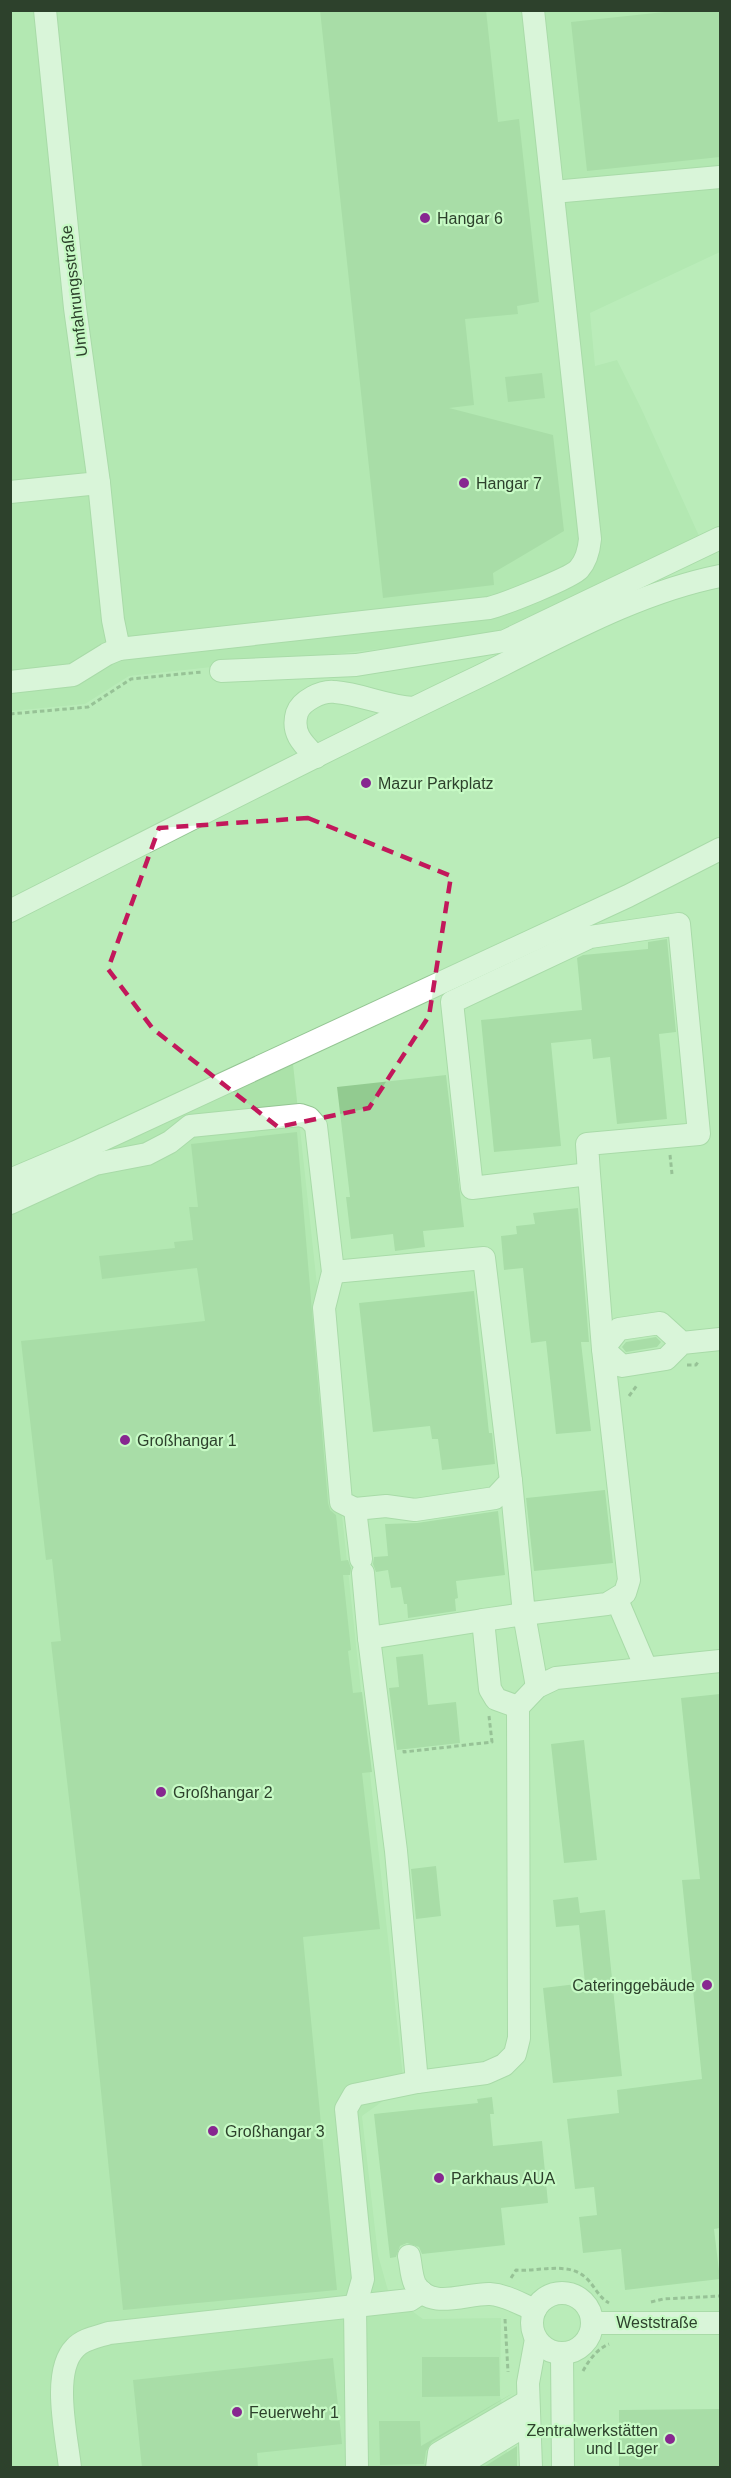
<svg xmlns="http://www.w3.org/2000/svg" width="731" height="2478" font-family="Helvetica,sans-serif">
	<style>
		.built { fill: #abe2a9 }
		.building { fill: #92cb90 }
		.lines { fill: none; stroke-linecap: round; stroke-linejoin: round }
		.minor-casing { stroke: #94c593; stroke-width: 24 }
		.path { stroke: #6d8f6c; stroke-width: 3; stroke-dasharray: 4.5 3; stroke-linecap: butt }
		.minor { stroke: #fff; stroke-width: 22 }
		.marked { fill: none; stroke: #c2185b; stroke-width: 4.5; stroke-dasharray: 12 8; stroke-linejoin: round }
		.poi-dot { fill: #872790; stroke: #c7fac5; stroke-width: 2 }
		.labels { text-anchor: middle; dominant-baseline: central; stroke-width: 4.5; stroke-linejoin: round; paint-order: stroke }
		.poi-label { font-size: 16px; fill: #2d412c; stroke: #c7fac5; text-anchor: start }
		.street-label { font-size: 16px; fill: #2d412c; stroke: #c7fac5 }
	</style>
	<rect width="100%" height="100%" fill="#baecb9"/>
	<g class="built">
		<polygon points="11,11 720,11 720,252 590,313 595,366 617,360 641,408 700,538 482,638 129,676 85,704 11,711"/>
		<polygon points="293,1064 404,2086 362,2116 378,2255 389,2294 423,2319 501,2318 500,2396 505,2416 508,2467 11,2467 10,1192"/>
	</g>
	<g class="building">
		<polygon points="320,10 486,10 498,122 519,119 539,302 517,306 518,314 465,319 474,405 449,408 553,435 564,531 493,573 494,585 383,598"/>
		<polygon points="683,10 720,10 720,157 587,171 571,22"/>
		<polygon points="542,373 545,398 508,402 505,377"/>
		<polygon points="667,939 676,1032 659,1034 667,1119 617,1124 610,1057 593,1059 591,1039 551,1043 561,1146 494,1152 481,1020 582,1010 577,958 583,955 648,949 648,942"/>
		<polygon points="446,1075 464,1227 423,1231 425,1247 395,1251 393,1234 351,1239 346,1197 350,1197 337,1087"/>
		<polygon points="297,1132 328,1503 330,1510 336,1515 341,1561 348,1560 351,1568 350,1575 343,1575 351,1650 348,1651 353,1693 362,1692 372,1772 362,1773 380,1929 303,1937 337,2290 123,2310 89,1972 51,1642 61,1641 52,1559 46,1560 21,1341 205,1321 197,1268 102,1279 99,1256 175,1248 174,1242 193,1240 189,1207 198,1207 191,1144"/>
		<polygon points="578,1208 589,1342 581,1342 591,1431 556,1434 546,1341 531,1343 523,1268 504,1270 501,1236 517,1234 516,1226 535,1224 533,1213"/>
		<polygon points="474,1291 489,1433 492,1433 495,1464 442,1470 438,1439 432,1439 430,1426 373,1432 359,1303"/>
		<polygon points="656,1337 661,1342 657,1347 626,1352 622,1347 626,1342"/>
		<polygon points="605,1490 613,1563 534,1571 526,1498"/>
		<polygon points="498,1511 505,1575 456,1581 458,1598 455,1599 456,1611 408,1618 407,1604 404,1604 401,1587 391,1588 388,1570 376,1572 373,1564 374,1557 388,1556 385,1524 417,1523"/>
		<polygon points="423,1654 428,1705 456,1702 460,1743 397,1750 389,1688 399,1687 396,1657"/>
		<polygon points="720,1694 720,2228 714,2229 720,2279 625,2290 621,2249 583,2253 579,2217 597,2215 594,2187 575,2189 567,2119 619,2113 617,2090 702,2079 682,1880 700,1879 681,1698"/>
		<polygon points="584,1740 597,1860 564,1863 551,1744"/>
		<polygon points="436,1866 441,1916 416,1919 411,1869"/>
		<polygon points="578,1897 580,1913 605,1910 622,2076 553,2083 543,1988 585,1983 579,1925 556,1927 553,1900"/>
		<polygon points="492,2097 494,2114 490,2114 493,2146 542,2141 548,2203 501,2208 505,2245 422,2254 419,2247 407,2243 400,2246 396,2257 390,2258 374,2114 478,2103 477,2099"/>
		<polygon points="422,2357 499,2357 500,2396 422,2397"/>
		<polygon points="333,2358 342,2444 257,2453 258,2468 142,2468 133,2380"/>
		<polygon points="515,2392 432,2442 426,2451 424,2464 380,2465 379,2421 420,2421 421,2446"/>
		<polygon points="720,2409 720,2468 619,2468 619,2410"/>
		<polygon points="517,2446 517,2468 482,2468"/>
	</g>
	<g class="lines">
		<defs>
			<g id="minor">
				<polyline points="553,192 720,177"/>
				<path d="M 99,483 L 113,620 L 119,649 L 489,608 C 502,605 571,578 579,569 C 587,560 589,550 590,539 L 533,10"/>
				<polyline points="10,492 99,483 75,308 45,10"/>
				<polyline points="221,671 356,665 505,641 720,538"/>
				<polyline points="10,682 73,675 107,654 119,649"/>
				<path d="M 316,757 C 303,744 291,733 297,713 C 301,701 322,690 335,692 C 361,694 385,706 413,708"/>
				<path d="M 10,911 C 166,832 321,752 478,677 C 556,639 635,593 720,576"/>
				<polyline points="10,1180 76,1152 628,896 720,849"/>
				<polyline points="10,1203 95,1164 147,1154 170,1142 190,1126 300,1115 309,1118 316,1126 333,1272 324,1308 341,1502 355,1509"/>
				<polyline points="333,1272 484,1258 511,1481 495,1498 415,1510 386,1506 355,1509 361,1559"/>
				<polyline points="682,1343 660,1323 619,1329 603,1349 622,1366 666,1359 682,1343 720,1339"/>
				<polyline points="511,1481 524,1614 607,1604 625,1593 629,1580 603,1349 589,1174 472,1188 452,1002 590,937 679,924 699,1134 587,1144 589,1174"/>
				<polyline points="363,1573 369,1638"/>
				<polyline points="617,1600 646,1668"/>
				<polyline points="518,1707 496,1699 490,1689 483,1620 524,1614 537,1687"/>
				<polyline points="417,2082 396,1851 369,1638 483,1620"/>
				<path d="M 409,2256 C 411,2264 411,2276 415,2284 C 430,2311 466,2293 490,2294 C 506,2295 520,2304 535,2310"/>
				<circle cx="562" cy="2323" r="30"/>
				<polyline points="593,2323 720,2323"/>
				<polyline points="562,2354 563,2468"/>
				<path d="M 70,2468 C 67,2437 51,2372 75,2348 C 83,2339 97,2337 109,2333 L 410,2300 L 422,2292"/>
				<polyline points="357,2468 355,2307 363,2279 346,2109 354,2095 417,2082 486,2073 504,2065 515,2054 519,2038 518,1707 537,1687 556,1678 720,1661"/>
				<polyline points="437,2468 439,2453 528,2401"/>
				<polyline points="455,2468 529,2423"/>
				<polyline points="531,2468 528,2383 536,2339"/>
			</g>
		</defs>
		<use href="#minor" class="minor-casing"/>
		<g class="path">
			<polyline points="10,714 88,707 131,679 202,672"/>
			<polyline points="670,1155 672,1174"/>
			<polyline points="687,1365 696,1365 699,1360"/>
			<polyline points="629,1396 638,1384"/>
			<polyline points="404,1750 404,1752 492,1742 489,1716"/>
			<path d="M 511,2278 L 516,2270 C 538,2272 569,2261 586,2278 C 595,2286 598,2297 609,2303"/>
			<polyline points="651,2302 663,2299 720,2296"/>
			<polyline points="505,2319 508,2372"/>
			<path d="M 583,2371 C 589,2360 597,2349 609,2344"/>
		</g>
		<use href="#minor" class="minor"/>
	</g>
	<path d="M0 0H731V2478H0ZM 308,818 L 451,876 L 429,1016 L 369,1108 L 278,1127 L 153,1029 L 108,969 L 159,828 Z" fill="#baecb9" fill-opacity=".55" fill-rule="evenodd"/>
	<path class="marked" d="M 308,818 L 451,876 L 429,1016 L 369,1108 L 278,1127 L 153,1029 L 108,969 L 159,828 Z"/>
	<g class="poi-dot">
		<circle cx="425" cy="218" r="6"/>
		<circle cx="464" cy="483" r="6"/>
		<circle cx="366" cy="783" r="6"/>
		<circle cx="125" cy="1440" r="6"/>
		<circle cx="161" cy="1792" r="6"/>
		<circle cx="707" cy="1985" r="6"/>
		<circle cx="213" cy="2131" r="6"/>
		<circle cx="439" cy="2178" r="6"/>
		<circle cx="237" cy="2412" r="6"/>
		<circle cx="670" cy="2439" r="6"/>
	</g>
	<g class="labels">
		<g class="poi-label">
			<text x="437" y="218">Hangar 6</text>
			<text x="476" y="483">Hangar 7</text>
			<text x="378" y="783">Mazur Parkplatz</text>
			<text x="137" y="1440">Großhangar 1</text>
			<text x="173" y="1792">Großhangar 2</text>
			<text x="695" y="1985" text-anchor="end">Cateringgebäude</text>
			<text x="225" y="2131">Großhangar 3</text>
			<text x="451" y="2178">Parkhaus AUA</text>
			<text x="249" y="2412">Feuerwehr 1</text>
			<text x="658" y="2430" text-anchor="end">Zentralwerkstätten<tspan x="658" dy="18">und Lager</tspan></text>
		</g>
		<g class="street-label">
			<text transform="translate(74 291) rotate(-97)">Umfahrungsstraße</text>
			<text x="657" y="2322">Weststraße</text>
		</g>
	</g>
	<rect width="731" height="2478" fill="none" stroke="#2d412c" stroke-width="24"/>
</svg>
